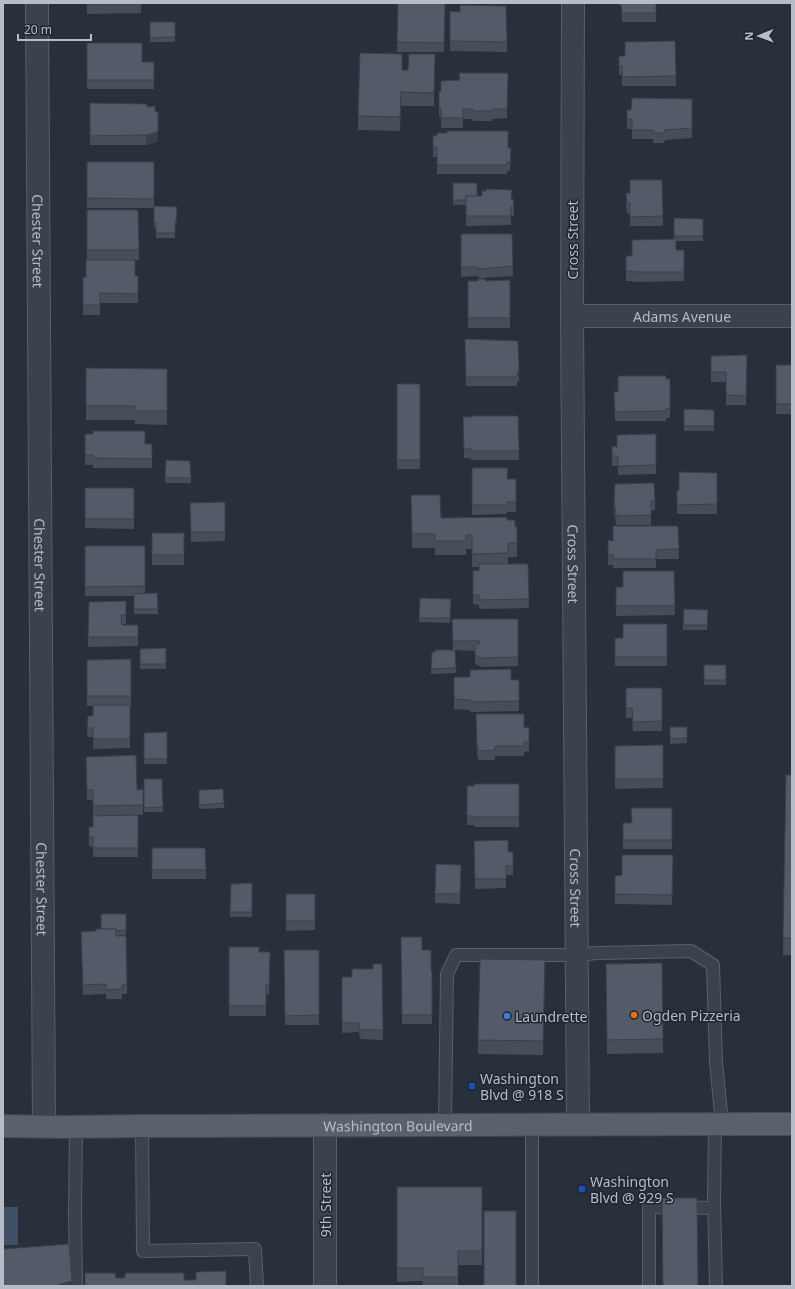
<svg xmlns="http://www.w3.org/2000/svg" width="795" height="1289" font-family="'Noto Sans',sans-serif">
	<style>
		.water { fill: #405064 }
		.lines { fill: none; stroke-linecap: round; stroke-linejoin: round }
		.lane-casing { stroke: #586069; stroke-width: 14 }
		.street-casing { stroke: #586069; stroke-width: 24 }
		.primary-casing { stroke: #434b54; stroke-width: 24 }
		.lane { stroke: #3a424b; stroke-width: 12 }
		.street { stroke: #3a424b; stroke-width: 22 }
		.primary { stroke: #59616b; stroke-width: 22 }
		.wall { fill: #474e59 }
		.shaded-wall { fill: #3a4049 }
		.building { fill: #535b68; stroke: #3a4049 }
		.food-dot { fill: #e8710a; stroke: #1f2730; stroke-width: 1.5 }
		.shop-dot { fill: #3f7fe0; stroke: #1f2730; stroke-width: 1.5 }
		.transit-dot { fill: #1a4fb4; stroke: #1f2730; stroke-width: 1.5 }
		.labels { text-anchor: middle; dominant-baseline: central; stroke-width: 3; stroke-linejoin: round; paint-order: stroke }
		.street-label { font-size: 14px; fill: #b6bdc6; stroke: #1f2730 }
		.poi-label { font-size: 14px; fill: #b6bdc6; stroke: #1f2730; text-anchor: start }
	</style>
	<rect width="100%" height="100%" fill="#27303b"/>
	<rect class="water" x="3" y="1207" width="15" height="38"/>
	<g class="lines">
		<defs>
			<g id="lane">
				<polyline points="715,1124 714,1199 716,1286"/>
				<polyline points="445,1125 447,974 456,955 577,955 597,953 691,951 713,965 716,1062 722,1124"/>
				<polyline points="532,1125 532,1286"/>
				<polyline points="142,1126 143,1251 255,1249 257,1286"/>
				<polyline points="76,1127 75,1213 76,1286"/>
				<polyline points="649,1286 649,1207 714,1208"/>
			</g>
			<g id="street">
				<path id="s1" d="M 37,3 L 44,1126"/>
				<path id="s2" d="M 573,3 L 572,316 L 578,1124"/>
				<path id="s3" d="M 572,316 L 792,316"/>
				<polyline points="325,1125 325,1286"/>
			</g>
			<g id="primary">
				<path id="s4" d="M 3,1126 L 67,1127 L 142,1126 L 792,1124"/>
			</g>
		</defs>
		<use href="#lane" class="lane-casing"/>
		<use href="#street" class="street-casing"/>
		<use href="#primary" class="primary-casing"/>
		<use href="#lane" class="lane"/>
		<use href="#street" class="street"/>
		<use href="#primary" class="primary"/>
	</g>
	<g class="wall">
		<polygon points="87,3 141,3 141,13 87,14"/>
		<polygon points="398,3 445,3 444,52 397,52"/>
		<polygon points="619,3 656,3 656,22 622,22 621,6 619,6"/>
		<polygon points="450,11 507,42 507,52 450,51"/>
		<rect x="150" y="22" width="25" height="20"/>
		<polygon points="675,41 676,86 622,86 622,75 619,75 619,56 625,56"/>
		<polygon points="87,43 142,62 154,62 154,89 87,89"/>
		<polygon points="435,54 434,106 401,106 400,131 358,130 358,116 408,70"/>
		<polygon points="508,73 507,118 492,119 492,121 473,121 473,119 463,119 463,128 441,128 441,117 439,117 439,91 441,91 459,80"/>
		<polygon points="692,99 692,138 665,140 664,143 653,143 653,139 632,139 632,129 627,129 627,110 631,110"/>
		<polygon points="90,103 147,107 158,113 158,141 146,145 90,145"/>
		<polygon points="433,136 511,148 510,171 507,171 507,174 437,174 437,157 433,157"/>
		<rect x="87" y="162" width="67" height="46"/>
		<polygon points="662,180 663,226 630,226 630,213 627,213 626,203 630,193"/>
		<polygon points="453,183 477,196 512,199 514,207 514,216 511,216 511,225 466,226 466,205 453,205"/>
		<polygon points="154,206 177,207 176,226 175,226 175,238 156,238 156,228 154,228"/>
		<polygon points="87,210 138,210 139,260 120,260 135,276 138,276 138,303 100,303 100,315 83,315 83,277 86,278 87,260"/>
		<polygon points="674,218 703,219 703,241 676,241 676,250 684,250 684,281 633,282 633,281 626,281 626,256 632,256 674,239"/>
		<polygon points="461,234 512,234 513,276 480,278 476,276 461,277"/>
		<polygon points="510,280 510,328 468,328 468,281"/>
		<polygon points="465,339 518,341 519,382 517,382 517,386 466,386"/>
		<polygon points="747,355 746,405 726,405 726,382 711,382 711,356"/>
		<rect x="776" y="365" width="16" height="49"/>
		<polygon points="86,368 167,369 167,425 135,424 135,420 86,420"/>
		<polygon points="666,379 670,379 670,418 666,418 666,421 615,421 614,392 618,392"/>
		<rect x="397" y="384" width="23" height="85"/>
		<polygon points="684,409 714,410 714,431 684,431"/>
		<polygon points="518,416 519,460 471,460 471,458 464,458 463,417"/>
		<polygon points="85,434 145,444 152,444 152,468 93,468 93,465 85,465"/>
		<polygon points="656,434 656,474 618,475 618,466 612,466 612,446 617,447"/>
		<polygon points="166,460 190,461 191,483 165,483"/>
		<polygon points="472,468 508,479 516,479 516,512 507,512 507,514 472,515"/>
		<polygon points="717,473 717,514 677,514 677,490 679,490"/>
		<polygon points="615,484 655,501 655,510 651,511 651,525 616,525 615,515 614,515"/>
		<polygon points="85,488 134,488 134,529 85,528"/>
		<polygon points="411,495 441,518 507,520 515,527 517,527 517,557 508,557 508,564 528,564 529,608 479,609 479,605 473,604 473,570 479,571 479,567 472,567 472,549 466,549 466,555 435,555 435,548 412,548"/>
		<polygon points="225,502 225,541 191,542 190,503"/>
		<polygon points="678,526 679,559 656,559 656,568 613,568 613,565 608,565 608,540 613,541"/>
		<rect x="152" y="533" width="32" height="32"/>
		<polygon points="85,546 145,546 145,594 157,593 158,614 134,614 134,596 85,596"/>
		<polygon points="674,571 675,615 616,616 616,587 623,587"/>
		<polygon points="420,598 451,599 450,623 419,622"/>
		<polygon points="126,601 126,624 122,624 122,625 138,625 138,646 88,647 88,637"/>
		<polygon points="708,610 707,630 683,630 683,625"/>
		<polygon points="452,619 518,619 518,666 481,667 475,664 475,651 453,650"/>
		<polygon points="667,624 667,666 615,666 615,638 623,638"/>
		<polygon points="166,648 166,669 140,669 140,649"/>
		<polygon points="432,652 456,668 456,673 431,674"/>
		<polygon points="131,659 131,706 130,706 130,748 93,749 93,737 87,737 88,716 93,716 93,706 87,706 87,660"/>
		<rect x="704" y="665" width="22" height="20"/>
		<polygon points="470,670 511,680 519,680 519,711 471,712 470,710 454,709 454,677 470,677"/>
		<polygon points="626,688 662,688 662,731 633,731 632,718 626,718"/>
		<polygon points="476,714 524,728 529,727 529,751 524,752 524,756 495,756 495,760 478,760 478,756 477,756"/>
		<polygon points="670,727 687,727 687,743 670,744"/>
		<polygon points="167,732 167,764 144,764 144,733"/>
		<polygon points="663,745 663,788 615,789 615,746"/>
		<polygon points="86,766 137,790 143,789 143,815 93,816 93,800 87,800"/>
		<polygon points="786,775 792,775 792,955 783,955"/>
		<polygon points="144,779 162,779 163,812 144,812"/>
		<polygon points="519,784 519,827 474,827 474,825 467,825 467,786"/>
		<polygon points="199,790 224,803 224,808 199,809"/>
		<polygon points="672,808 672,849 623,849 623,823 631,823"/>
		<polygon points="138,815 138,857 93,857 93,847 89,846 89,827 93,827"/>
		<polygon points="474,841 508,852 513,852 513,875 506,875 506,888 475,889"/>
		<polygon points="152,848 205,848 206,879 152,879"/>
		<polygon points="461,865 460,904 435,903 435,894"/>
		<polygon points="673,865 672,905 615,904 615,876 622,875"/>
		<polygon points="252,883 252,917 230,917 231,884"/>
		<polygon points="286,894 315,894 315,930 286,931"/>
		<polygon points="126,914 126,935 116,936 127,984 127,994 122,994 122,999 106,999 106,994 83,995 81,932 96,931 101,929"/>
		<polygon points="401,937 422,950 431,971 432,971 432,1024 402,1024"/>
		<polygon points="229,947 259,952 270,952 269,994 266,994 266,1016 229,1016"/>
		<polygon points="284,950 319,950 319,1025 285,1025"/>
		<polygon points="382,964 383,1040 360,1039 359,1032 342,1033 342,977 352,977 373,969"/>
		<polygon points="545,974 543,1055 478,1054 478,1040"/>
		<polygon points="606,977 663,1039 663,1053 607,1054"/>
		<polygon points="397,1187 482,1187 482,1265 458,1265 458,1286 423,1286 423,1281 397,1282"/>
	</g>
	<g class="shaded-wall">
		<polygon points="158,132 158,141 146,145 146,135"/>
		<polygon points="72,1281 72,1286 58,1286 58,1285"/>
	</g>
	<g class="building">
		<rect x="87" y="3" width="54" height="1"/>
		<polygon points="398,3 445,3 444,43 397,42"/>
		<polygon points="621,3 656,3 656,13 622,13"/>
		<polygon points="460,5 506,6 507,42 450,41 450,11 460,12"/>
		<polygon points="150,22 175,22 175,37 150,38"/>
		<polygon points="675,41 676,76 622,77 622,66 619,66 619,56 625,56 625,42"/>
		<polygon points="87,43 142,43 142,62 154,62 154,80 87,80"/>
		<polygon points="360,53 402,54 402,70 408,70 409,54 435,54 434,93 401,92 400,117 358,116"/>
		<polygon points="459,73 508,73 507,109 492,109 492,111 473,111 473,109 463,109 463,118 441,118 441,108 439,108 439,91 441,91 441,81 460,80"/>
		<polygon points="632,98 692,99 692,128 665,130 664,133 653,133 653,130 632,130 632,119 627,120 627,110 631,110"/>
		<polygon points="90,103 147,104 147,107 155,106 155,111 158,113 158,132 146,135 90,136"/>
		<polygon points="447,131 508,131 508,148 511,148 510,162 507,162 507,165 437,165 437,147 433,147 433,136 437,136 437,133 447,133"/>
		<polygon points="87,162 154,162 154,199 87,198"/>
		<polygon points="630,180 662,180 663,216 630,217 630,203 627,203 626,193 630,193"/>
		<polygon points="453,183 477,183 477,196 466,196 466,200 453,200"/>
		<polygon points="486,189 512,190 511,199 513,199 514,207 511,207 511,216 466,216 466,196 482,196 482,191 486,191"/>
		<polygon points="154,206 177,207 176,222 175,222 175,233 156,233 156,223 154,223"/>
		<polygon points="87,210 138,210 139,250 87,250"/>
		<polygon points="674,218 703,219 703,236 674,236"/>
		<polygon points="461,234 512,234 513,266 480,269 476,267 461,267"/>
		<polygon points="676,239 676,250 684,250 684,272 633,272 633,271 626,271 626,256 632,256 632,240"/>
		<polygon points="86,260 135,260 135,276 138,276 138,294 100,293 100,305 83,305 83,277 86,278"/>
		<polygon points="478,279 485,279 486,281 510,280 510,318 468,318 468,281 478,281"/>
		<polygon points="465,339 518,341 519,372 517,372 517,377 466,377"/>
		<polygon points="747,355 746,396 726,395 726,372 711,372 711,356"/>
		<rect x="776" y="365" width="16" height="39"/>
		<polygon points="86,368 167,369 167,411 135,411 135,406 86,406"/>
		<polygon points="618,376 666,376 666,379 670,379 670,409 666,409 666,411 615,412 614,392 618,392"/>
		<rect x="397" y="384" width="23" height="76"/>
		<polygon points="684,409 714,410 714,426 684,426"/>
		<polygon points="472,416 518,416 519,451 471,451 471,449 464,449 463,417 471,417"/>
		<polygon points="93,431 145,431 145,444 152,444 152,459 93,458 93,455 85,455 85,434 93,434"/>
		<polygon points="656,434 656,465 618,466 618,456 612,456 612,446 617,447 617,435"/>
		<polygon points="166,460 190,461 191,478 165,478"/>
		<polygon points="472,468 508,468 507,479 516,479 516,502 507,502 507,505 472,505"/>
		<polygon points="679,472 717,473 717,504 677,505 677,490 679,490"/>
		<polygon points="654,483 655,501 651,501 651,515 616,516 615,506 614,505 615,484"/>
		<rect x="85" y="488" width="49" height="31"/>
		<polygon points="411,495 440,495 441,518 507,517 507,520 515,520 515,527 517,527 517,543 508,543 508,553 472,554 472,535 466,535 466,541 435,541 435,534 412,534"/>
		<polygon points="225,502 225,532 191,532 190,503"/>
		<polygon points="613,526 678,526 679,549 656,550 656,559 613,559 613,555 608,555 608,540 613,541"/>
		<rect x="152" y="533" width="32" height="22"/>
		<polygon points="85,546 145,546 145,586 85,587"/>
		<polygon points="479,564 528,564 529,599 479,600 479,595 473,595 473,570 479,571"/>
		<polygon points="623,571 674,571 675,606 616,606 616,587 623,587"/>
		<polygon points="157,593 158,609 134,609 134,594"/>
		<polygon points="420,598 451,599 450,618 419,618"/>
		<polygon points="126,601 126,615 121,615 122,625 138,625 138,637 88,637 89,602"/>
		<polygon points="684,609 708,610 707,625 683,625"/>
		<polygon points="452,619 518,619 518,657 481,658 475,655 475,645 480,643 480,641 453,641"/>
		<polygon points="623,624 667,624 667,657 615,657 615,638 623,638"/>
		<polygon points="166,648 166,664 140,664 140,649"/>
		<polygon points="435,650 455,650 456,668 431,669 432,652 435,652"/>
		<polygon points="131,659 131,696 87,696 87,660"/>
		<rect x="704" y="665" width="22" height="15"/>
		<polygon points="511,669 511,680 519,680 519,701 471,702 470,700 454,699 454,677 470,677 470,670"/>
		<polygon points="626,688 662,688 662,721 633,722 632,708 626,708"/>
		<polygon points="93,705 130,705 130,739 93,739 93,728 87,728 88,716 93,716"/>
		<polygon points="476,714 524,714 524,728 529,727 529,742 524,742 524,746 495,746 495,750 478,751 478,746 477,746"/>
		<polygon points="670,727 687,727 687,738 670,739"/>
		<polygon points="167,732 167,759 144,759 144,733"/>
		<polygon points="663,745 663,779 615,779 615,746"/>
		<polygon points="136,755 137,790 143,789 143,805 93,806 93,790 87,790 86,757"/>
		<polygon points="786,775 792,775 792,938 783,938"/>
		<polygon points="144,779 162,779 163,807 144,808"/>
		<polygon points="474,784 519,784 519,817 474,817 474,816 467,816 467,786 474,786"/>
		<polygon points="223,789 224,803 199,805 199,790"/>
		<polygon points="631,808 672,808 672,840 623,840 623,823 632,823"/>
		<polygon points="138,815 138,848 93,848 93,837 89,837 89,827 93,827 93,816"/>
		<polygon points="508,840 508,852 513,852 513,866 506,866 506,879 475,879 474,841"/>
		<polygon points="152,848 205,848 206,870 152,870"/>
		<polygon points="622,855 673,855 672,895 615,894 615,876 622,875"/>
		<polygon points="436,864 461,865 460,894 435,894"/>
		<polygon points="252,883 252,912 230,912 231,884"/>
		<rect x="286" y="894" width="29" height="27"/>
		<polygon points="101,914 126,914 126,930 116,931 116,929 101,929"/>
		<polygon points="96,929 116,929 116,936 126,936 127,984 122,985 122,989 106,990 106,984 83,985 81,932 96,931"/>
		<polygon points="401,937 422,937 422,950 431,950 431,971 432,971 432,1015 402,1015"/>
		<polygon points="229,947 259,947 259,952 270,952 269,985 266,985 266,1006 229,1006"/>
		<polygon points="284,950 319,950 319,1015 285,1016"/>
		<polygon points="480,959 545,960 543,1041 478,1040"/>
		<polygon points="662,963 663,1039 607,1040 606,964"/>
		<polygon points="373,964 382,964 383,1030 360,1030 359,1023 342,1023 342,977 352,977 352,969 373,969"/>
		<polygon points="397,1187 482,1187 482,1251 458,1251 458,1277 423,1277 423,1268 397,1268"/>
		<polygon points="662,1198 697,1198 698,1286 663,1286"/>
		<rect x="484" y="1211" width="32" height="75"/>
		<polygon points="69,1244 72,1281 58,1285 58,1286 3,1286 3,1249"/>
		<polygon points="226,1271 226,1286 85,1286 85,1273 115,1273 116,1278 124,1278 126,1273 184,1273 184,1280 196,1280 196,1272"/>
	</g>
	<circle class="food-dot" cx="634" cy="1015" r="4"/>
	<circle class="shop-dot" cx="507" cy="1016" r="4"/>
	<g class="transit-dot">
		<rect x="468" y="1082" width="8" height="8" rx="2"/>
		<rect x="578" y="1185" width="8" height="8" rx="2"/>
	</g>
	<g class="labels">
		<g class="street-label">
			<text transform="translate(572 240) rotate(-90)">Cross Street</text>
			<text stroke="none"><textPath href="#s1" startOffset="238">Chester Street</textPath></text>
			<text stroke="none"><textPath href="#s3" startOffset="110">Adams Avenue</textPath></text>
			<text stroke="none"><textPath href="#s2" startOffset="561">Cross Street</textPath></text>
			<text stroke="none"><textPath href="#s1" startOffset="562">Chester Street</textPath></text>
			<text stroke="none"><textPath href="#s2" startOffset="885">Cross Street</textPath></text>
			<text stroke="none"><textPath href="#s1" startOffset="886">Chester Street</textPath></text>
			<text stroke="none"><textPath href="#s4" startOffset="395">Washington Boulevard</textPath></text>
			<text transform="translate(325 1205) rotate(-90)">9th Street</text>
		</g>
		<g class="poi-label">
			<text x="642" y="1015">Ogden Pizzeria</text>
			<text x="515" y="1016">Laundrette</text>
			<text x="480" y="1078">Washington<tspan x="480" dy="16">Blvd @ 918 S</tspan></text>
			<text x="590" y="1181">Washington<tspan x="590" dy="16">Blvd @ 929 S</tspan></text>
		</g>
	</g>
	<rect width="795" height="1289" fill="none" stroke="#b6bdc6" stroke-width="8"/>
	<g transform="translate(759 36) rotate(269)" stroke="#1f2730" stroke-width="3" paint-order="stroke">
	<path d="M0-3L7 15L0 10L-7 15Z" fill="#b6bdc6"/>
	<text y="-6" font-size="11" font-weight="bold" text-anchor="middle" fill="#b6bdc6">N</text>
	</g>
	<path d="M18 34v6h73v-6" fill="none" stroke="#b6bdc6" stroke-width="2"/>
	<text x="24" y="34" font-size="12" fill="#b6bdc6" stroke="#1f2730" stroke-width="3" paint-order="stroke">20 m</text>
</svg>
